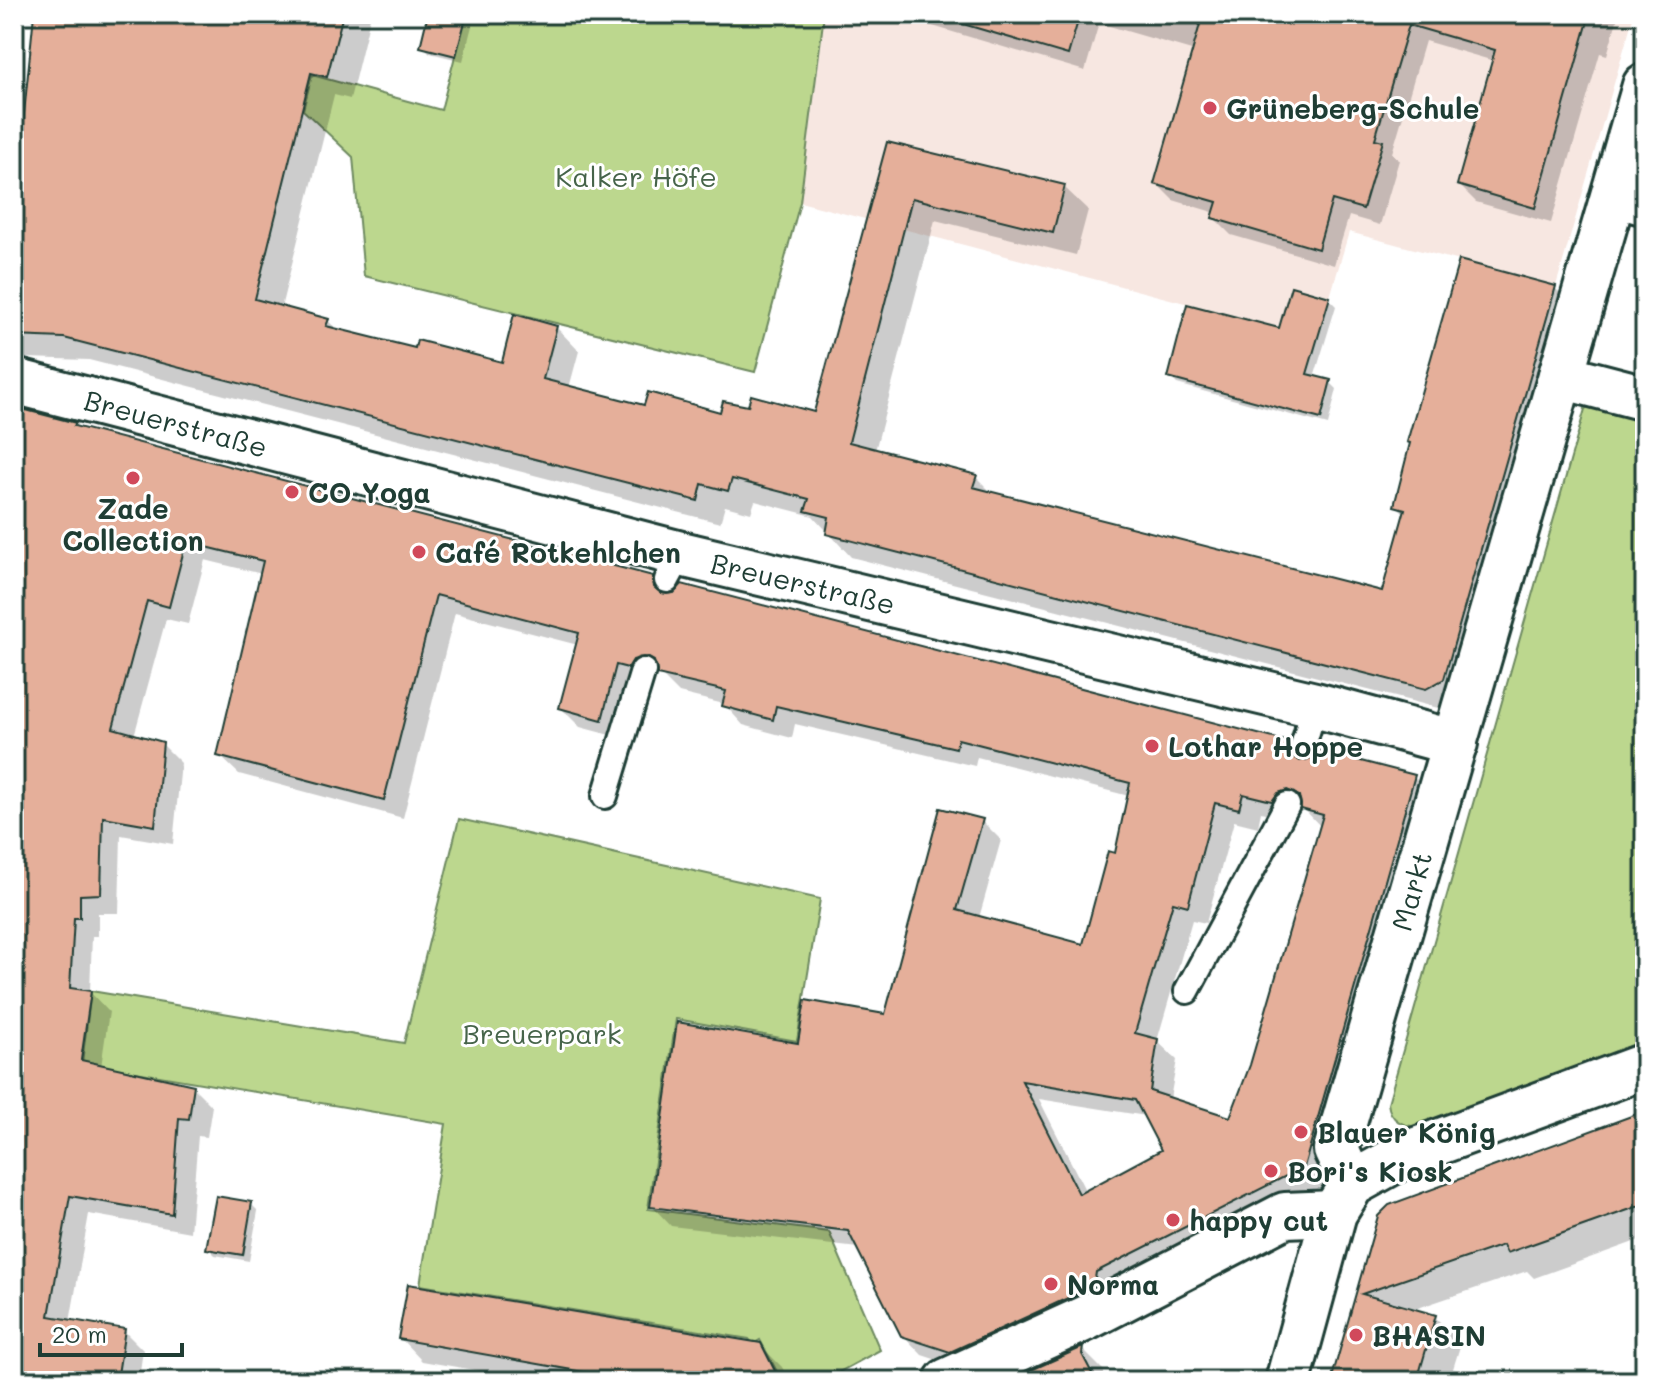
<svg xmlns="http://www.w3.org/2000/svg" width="1659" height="1395" font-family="Mali,sans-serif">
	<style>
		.built { fill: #f7e7e1 }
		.green { fill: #bcd78e; stroke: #6e8a61; stroke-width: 2 }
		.shadow { fill: #0003; fill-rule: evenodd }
		.building { fill: #e5af9a; stroke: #1f3d34; stroke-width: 2; fill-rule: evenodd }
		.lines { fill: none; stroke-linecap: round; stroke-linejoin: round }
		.service-casing { stroke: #1f3d34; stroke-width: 30 }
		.minor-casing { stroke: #1f3d34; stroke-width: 50 }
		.service { stroke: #fff; stroke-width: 24 }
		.minor { stroke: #fff; stroke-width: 44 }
		.poi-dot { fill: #d1495b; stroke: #fff; stroke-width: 3 }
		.labels { text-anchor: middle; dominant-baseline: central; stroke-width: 6; stroke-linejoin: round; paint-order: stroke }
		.poi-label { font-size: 28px; font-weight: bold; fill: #1f3d34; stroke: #fff; text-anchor: start }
		.park-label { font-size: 28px; fill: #46644a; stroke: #fff }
		.street-label { font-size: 28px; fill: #1f3d34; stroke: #fff }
	</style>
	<rect width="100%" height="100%" fill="#fff"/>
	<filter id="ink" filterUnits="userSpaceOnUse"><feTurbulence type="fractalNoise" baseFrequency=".0125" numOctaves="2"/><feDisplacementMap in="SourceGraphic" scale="16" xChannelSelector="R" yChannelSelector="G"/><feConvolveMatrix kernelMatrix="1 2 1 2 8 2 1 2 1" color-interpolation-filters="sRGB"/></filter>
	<g filter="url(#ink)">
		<polygon class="built" points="824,14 1634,14 1556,286 1349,232 1318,338 800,202"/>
		<g class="green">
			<polygon points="466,14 824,14 800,202 755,372 364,276 353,157 303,110 312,75 441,110"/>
			<path d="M 1596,402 L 1645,413 L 1645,1043 L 1419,1127 C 1403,1126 1390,1121 1388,1103 L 1585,409 Z"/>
			<polygon points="459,819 820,899 797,1041 676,1019 648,1209 829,1232 880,1350 823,1381 782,1381 760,1340 753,1344 749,1339 420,1285 446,1124 82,1063 91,991 404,1043"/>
		</g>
		<g class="shadow">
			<polygon points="35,14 371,14 350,99 334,95 281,308 328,321 339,331 416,351 503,365 556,327 579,351 569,388 645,408 721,414 816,414 889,145 1064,187 1088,210 1076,255 935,220 875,451 976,477 994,495 1384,594 1405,514 1396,505 1555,288 1578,311 1450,711 851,557 813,516 755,501 751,513 725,506 720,523 89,360 26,358 14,345 14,227"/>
			<polygon points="430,14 475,14 463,61 430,53 423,46"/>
			<polygon points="911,14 1615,14 1618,17 1607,55 1600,53 1551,223 1476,202 1459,185 1494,61 1425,41 1392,153 1399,160 1380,225 1349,216 1334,265 1231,235 1214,218 1216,213 1173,200 1156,183 1195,51 1099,23 1085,71 919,22"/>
			<polygon points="1329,299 1336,306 1314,378 1330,382 1337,389 1328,425 1177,384 1170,377 1280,331"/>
			<path d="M 14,409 L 74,425 L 80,430 L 652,578 L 669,595 L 1288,744 L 1305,761 L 1414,777 L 1433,796 L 1323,1186 L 1115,1291 L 970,1371 L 922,1355 L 903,1335 L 858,1248 L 671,1226 L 652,1206 L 800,1045 L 886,1016 L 982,821 L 1001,840 L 979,918 L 1085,947 L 1117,856 L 1129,796 L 977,757 L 975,766 L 795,724 L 792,738 L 743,725 L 724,704 L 679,693 L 662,676 L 652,678 L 621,738 L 580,727 L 561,708 L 578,645 L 455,613 L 403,818 L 239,774 L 219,755 L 262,574 L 205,560 L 188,624 L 166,619 L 134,736 L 162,744 L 181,763 L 173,844 L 121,835 L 119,913 L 98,913 L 98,936 L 92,936 L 90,992 L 109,1012 L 101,1067 L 193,1087 L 212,1106 L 207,1137 L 198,1136 L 190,1232 L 89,1214 L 70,1322 L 124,1331 L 143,1350 L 139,1378 L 157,1381 L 14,1381 ZM 1304,809 L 1321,827 L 1252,1065 L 1232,1119 L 1170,1099 L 1177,1060 L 1157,1041 L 1192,920 L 1206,923 L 1234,821 L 1258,827 L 1261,812 L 1291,820 ZM 1039,1099 L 1146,1116 L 1164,1151 L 1086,1192 Z"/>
			<polygon points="1645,1113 1645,1238 1534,1278 1527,1271 1412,1310 1435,1317 1461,1343 1453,1369 1496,1381 1333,1381 1380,1217"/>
			<polygon points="251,1204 258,1211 249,1261 215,1255 208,1248"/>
			<polygon points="400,1338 760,1345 782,1367 789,1381 537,1381 422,1361"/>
			<polygon points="1082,1349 1104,1371 1104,1381 1029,1381 1024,1376"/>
		</g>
		<g class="building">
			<polygon points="34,14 343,14 327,77 311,73 255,299 329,319 326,326 415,348 417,340 502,362 514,314 557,326 543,379 644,405 648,392 720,412 723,401 748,406 751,395 814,412 887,142 1065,185 1053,233 912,198 849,442 977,475 973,487 1382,591 1405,509 1394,506 1410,443 1407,442 1459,260 1556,286 1444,679 1426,689 826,534 829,517 805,511 809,499 732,479 728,491 702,484 698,501 64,338 14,336 14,213"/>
			<polygon points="428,14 467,14 456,56 420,47"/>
			<polygon points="964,14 1080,14 1068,55 963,24"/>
			<polygon points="1203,14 1590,14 1535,208 1457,185 1495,50 1409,25 1375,139 1383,141 1363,209 1332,200 1318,249 1212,218 1217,202 1154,184"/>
			<polygon points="1291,286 1330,297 1307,374 1331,380 1321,419 1168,378 1187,304 1279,328"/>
			<path d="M 14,407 L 76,423 L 74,426 L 653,576 L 654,587 L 661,593 L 674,593 L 682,584 L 1289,742 L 1292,756 L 1300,761 L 1313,757 L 1318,750 L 1415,775 L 1304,1167 L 1096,1272 L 1094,1286 L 950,1352 L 901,1336 L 848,1231 L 650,1207 L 677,1022 L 798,1043 L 805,1000 L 885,1014 L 940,808 L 983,819 L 957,910 L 1083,944 L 1108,851 L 1115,853 L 1130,783 L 958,739 L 956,748 L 776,706 L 773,720 L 722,706 L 726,691 L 657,675 L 654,661 L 647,657 L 633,660 L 628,668 L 616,665 L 602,720 L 559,708 L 579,633 L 436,595 L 384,800 L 217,756 L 263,561 L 186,542 L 169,607 L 147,601 L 113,728 L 163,742 L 155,826 L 103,817 L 101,894 L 80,895 L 80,918 L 74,918 L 70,988 L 91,991 L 81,1060 L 194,1085 L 189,1119 L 179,1118 L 172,1214 L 70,1196 L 49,1316 L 125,1329 L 117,1381 L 14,1381 ZM 1287,790 L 1299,796 L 1301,809 L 1323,815 L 1250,1065 L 1230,1117 L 1150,1091 L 1158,1039 L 1135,1033 L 1173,902 L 1188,906 L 1215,803 L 1239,809 L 1243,794 L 1272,801 L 1278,793 ZM 1022,1081 L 1135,1100 L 1161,1150 L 1079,1194 Z"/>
			<polygon points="1645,1111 1645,1204 1507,1253 1503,1245 1362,1294 1436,1315 1417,1381 1331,1381 1378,1216 1389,1205"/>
			<polygon points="216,1196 252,1202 243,1255 206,1249"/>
			<polygon points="408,1284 761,1343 780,1381 634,1381 398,1339"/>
			<polygon points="1083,1347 1082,1354 1096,1381 1038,1381 1020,1375"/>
		</g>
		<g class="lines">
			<defs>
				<g id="service">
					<polyline points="1609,203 1645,213"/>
					<polyline points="667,580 681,554"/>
					<polyline points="1303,746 1315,705"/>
					<polyline points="605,796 643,671"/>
					<polyline points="1187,991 1287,805"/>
				</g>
				<g id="minor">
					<polyline points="1561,376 1645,398"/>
					<polyline points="14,381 681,554 1315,705 1455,743"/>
					<polyline points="1352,1184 1336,1150 1645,86"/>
					<polyline points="947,1381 1086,1318 1285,1215 1334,1213"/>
					<polyline points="1288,1381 1334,1213 1352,1184 1406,1154 1645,1066"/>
				</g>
			</defs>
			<use href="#service" class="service-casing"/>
			<use href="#minor" class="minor-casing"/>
			<use href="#service" class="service"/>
			<use href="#minor" class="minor"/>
		</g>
	</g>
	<g class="poi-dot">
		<circle cx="1210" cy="108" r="8"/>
		<circle cx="133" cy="478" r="8"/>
		<circle cx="292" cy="492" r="8"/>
		<circle cx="419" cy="552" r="8"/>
		<circle cx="1152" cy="746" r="8"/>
		<circle cx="1301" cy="1132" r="8"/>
		<circle cx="1271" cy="1171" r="8"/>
		<circle cx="1173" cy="1220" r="8"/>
		<circle cx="1051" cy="1284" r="8"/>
		<circle cx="1356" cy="1335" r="8"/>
	</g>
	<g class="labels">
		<g class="poi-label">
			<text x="1226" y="108">Grüneberg-Schule</text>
			<text x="308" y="492">CO Yoga</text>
			<text x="133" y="508" text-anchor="middle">Zade<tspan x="133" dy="32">Collection</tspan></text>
			<text x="435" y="552">Café Rotkehlchen</text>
			<text x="1168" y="746">Lothar Hoppe</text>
			<text x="1317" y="1132">Blauer König</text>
			<text x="1287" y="1171">Bori's Kiosk</text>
			<text x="1189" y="1220">happy cut</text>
			<text x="1067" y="1284">Norma</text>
			<text x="1372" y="1335">BHASIN</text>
		</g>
		<g class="park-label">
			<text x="636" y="176">Kalker Höfe</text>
			<text x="542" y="1033">Breuerpark</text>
		</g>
		<g class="street-label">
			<text transform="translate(176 423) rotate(15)">Breuerstraße</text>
			<text transform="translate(803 583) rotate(13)">Breuerstraße</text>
			<text transform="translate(1411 891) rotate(-74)">Markt</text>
		</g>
	</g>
	<rect width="1659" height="1395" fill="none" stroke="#fff" stroke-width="48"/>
	<rect x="24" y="24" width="1611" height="1347" fill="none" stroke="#1f3d34" stroke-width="3" filter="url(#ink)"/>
	<path d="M40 1343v12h142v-12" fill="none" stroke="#1f3d34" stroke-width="4"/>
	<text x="52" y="1343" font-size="24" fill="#1f3d34" stroke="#ffffff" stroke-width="6" paint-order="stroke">20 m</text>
</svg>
